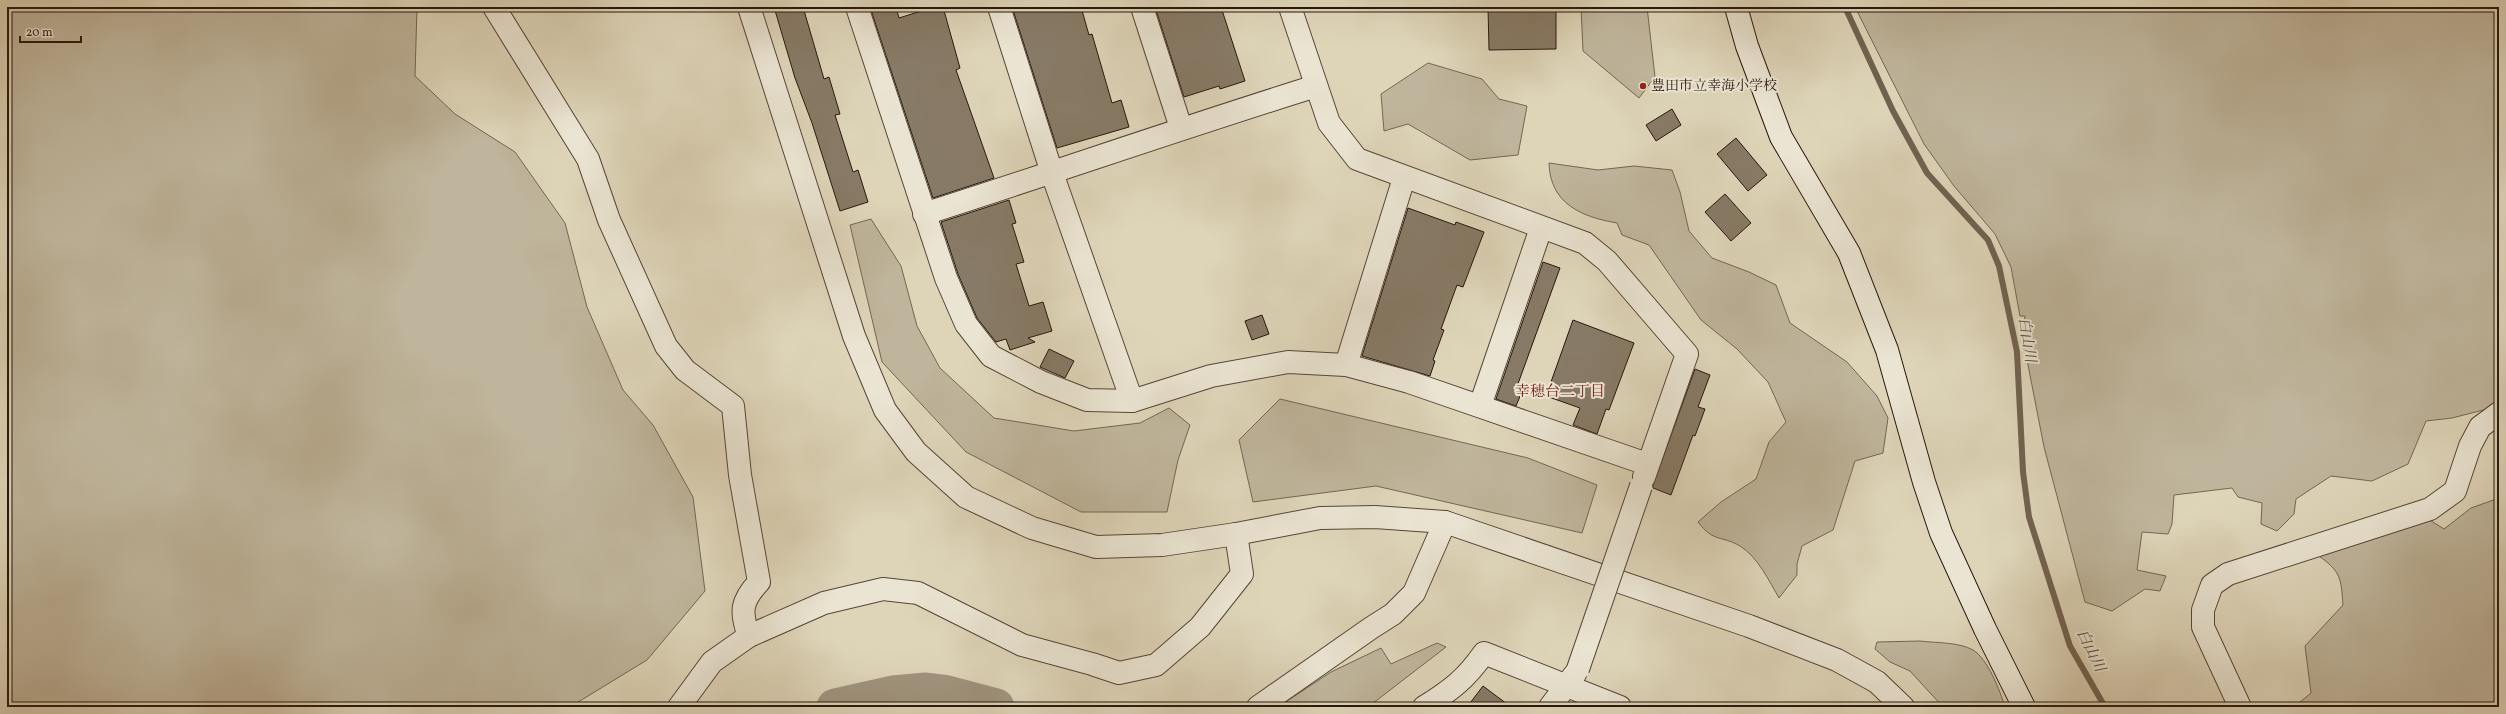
<svg xmlns="http://www.w3.org/2000/svg" width="2506" height="714" font-family="Vollkorn,'Noto Serif JP',serif">
	<style>
		.green { fill: #bfb59c; stroke: #746654 }
		.lines { fill: none; stroke-linecap: round; stroke-linejoin: round }
		.stream { stroke: #706251; stroke-width: 6 }
		.river { stroke: #a0947f; stroke-width: 37 }
		.building { fill: #877a66; stroke: #29170d }
		.minor-casing { stroke: #564638; stroke-width: 24 }
		.tertiary-casing { stroke: #564638; stroke-width: 24 }
		.secondary-casing { stroke: #29170d; stroke-width: 24 }
		.minor { stroke: #eae4d2; stroke-width: 22 }
		.tertiary { stroke: #eae4d2; stroke-width: 22 }
		.secondary { stroke: #eae4d2; stroke-width: 22 }
		.minor-bridge-casing { stroke: #564638; stroke-width: 24; stroke-linecap: butt }
		.minor-bridge { stroke: #eae4d2; stroke-width: 22 }
		.poi-dot { fill: #8f2418; stroke: #eae4d2; stroke-width: 1.5 }
		.labels { text-anchor: middle; dominant-baseline: central; stroke-width: 4; stroke-linejoin: round; paint-order: stroke }
		.poi-label { font-size: 14px; fill: #29170d; stroke: #eae4d2; text-anchor: start }
		.water-label { font-size: 15px; font-style: italic; fill: #59493b; stroke: #eae4d2 }
		.neighbourhood-label { font-size: 15px; fill: #7a1f14; stroke: #eae4d2 }
	</style>
	<rect width="100%" height="100%" fill="#ded5b9"/>
	<filter id="stains"><feTurbulence type="fractalNoise" baseFrequency=".005" numOctaves="4"/><feColorMatrix values="0 0 0 0 .2 0 0 0 0 .09 0 0 0 0 .02 0 0 0 .5 -.17"/></filter>
	<radialGradient id="worn" r=".72"><stop offset=".6" stop-color="#630" stop-opacity="0"/><stop offset="1" stop-color="#630" stop-opacity=".3"/></radialGradient>
	<g class="green">
		<polygon points="7,7 417,7 415,76 455,114 515,152 565,223 587,307 623,390 653,425 693,497 705,591 647,660 570,707 7,707"/>
		<polygon points="1581,7 1647,7 1655,77 1639,98 1583,51"/>
		<polygon points="1855,7 2499,7 2499,406 2452,418 2426,421 2408,464 2372,481 2331,476 2296,499 2294,514 2277,531 2261,524 2262,503 2238,497 2232,488 2174,495 2172,524 2168,534 2142,532 2137,570 2166,576 2160,591 2145,589 2112,611 2085,602 2044,447 2022,334 2025,316 2020,316 2011,267 1995,234 1954,186 1924,144"/>
		<polygon points="1428,63 1482,79 1499,99 1527,106 1518,155 1470,160 1408,124 1384,131 1381,94"/>
		<path d="M 1549,163 L 1598,170 L 1634,166 L 1672,170 L 1680,192 L 1689,231 L 1712,258 L 1749,272 L 1776,285 L 1790,323 L 1847,362 L 1877,396 L 1888,418 L 1883,453 L 1855,461 L 1833,530 L 1802,546 L 1797,564 L 1797,575 L 1779,598 C 1769,581 1758,557 1740,546 C 1721,535 1714,543 1698,522 L 1721,502 L 1756,479 L 1769,442 L 1786,422 L 1768,382 L 1737,349 L 1701,320 L 1649,245 L 1622,235 L 1617,223 C 1582,217 1550,204 1549,163 Z"/>
		<polygon points="871,219 901,266 917,326 940,368 994,418 1074,431 1140,423 1169,408 1190,425 1178,460 1167,512 1081,512 966,452 882,362 850,225"/>
		<polygon points="1280,399 1528,458 1597,485 1582,533 1376,486 1253,502 1239,440"/>
		<path d="M 2499,498 L 2499,707 L 2294,707 L 2311,693 L 2305,646 L 2343,605 C 2341,578 2341,572 2319,556 L 2428,519 L 2444,529 L 2471,508 Z"/>
		<path d="M 1920,641 C 1936,643 1959,642 1973,650 C 1988,659 2000,691 2005,707 L 1943,707 L 1910,671 L 1890,662 L 1875,649 L 1877,642 Z"/>
		<polygon points="1437,643 1446,647 1368,707 1278,707 1331,672 1381,648 1391,664"/>
	</g>
	<g class="lines">
		<polyline class="stream" points="1845,7 1893,111 1927,173 1988,240 1999,266 2017,352 2023,472 2029,517 2070,646 2105,707"/>
		<polyline class="river" points="835,707 893,694 926,691 943,693 996,707"/>
	</g>
	<g class="building">
		<polygon points="774,7 803,7 824,79 829,77 840,114 835,115 853,172 858,170 868,202 840,211 812,123 795,78"/>
		<polygon points="870,7 896,7 899,18 934,7 943,7 960,68 956,70 994,178 933,198"/>
		<polygon points="1012,7 1081,7 1089,35 1092,34 1112,103 1121,100 1129,127 1057,148"/>
		<polygon points="1155,7 1221,7 1245,81 1220,89 1219,86 1184,97"/>
		<polygon points="1488,7 1556,7 1556,49 1489,50"/>
		<polygon points="1672,109 1681,125 1656,141 1646,125"/>
		<polygon points="1736,138 1767,175 1748,191 1717,154"/>
		<polygon points="1725,194 1751,223 1731,241 1705,212"/>
		<polygon points="1009,200 1016,223 1012,224 1024,262 1016,264 1029,306 1043,302 1052,331 1028,338 1035,342 1010,350 1006,339 996,342 977,318 958,274 941,222"/>
		<polygon points="1408,208 1455,225 1456,222 1484,232 1463,287 1457,285 1441,329 1444,330 1433,360 1435,361 1430,376 1362,356"/>
		<polygon points="1543,262 1560,268 1515,392 1521,394 1516,406 1496,399"/>
		<polygon points="1262,315 1269,334 1252,340 1245,321"/>
		<polygon points="1573,320 1634,343 1609,410 1606,409 1597,434 1573,425 1580,408 1546,396"/>
		<polygon points="1049,349 1074,361 1065,378 1040,367"/>
		<polygon points="1695,369 1710,375 1698,407 1705,409 1695,436 1693,435 1671,495 1653,488 1653,485"/>
		<polygon points="1483,686 1511,707 1467,707"/>
	</g>
	<g class="lines">
		<defs>
			<g id="minor">
				<path d="M 494,7 L 588,159 L 609,220 L 666,346 L 685,370 L 733,406 L 740,475 L 759,582 C 741,601 740,612 749,636"/>
				<polyline points="857,7 946,278 966,324 991,356 1041,382 1087,400 1132,401 1211,376 1288,362 1346,365 1409,382 1647,464"/>
				<polyline points="999,7 1052,173 1132,401"/>
				<polyline points="1142,7 1181,128"/>
				<polyline points="1290,7 1329,123 1357,159 1585,243 1607,261 1687,354 1644,477"/>
				<path d="M 924,214 C 1055,172 1185,127 1316,86"/>
				<polyline points="1346,365 1404,178"/>
				<polyline points="1480,406 1541,228"/>
				<polyline points="679,707 712,662 749,636 824,603 883,589 918,593 1022,645 1092,664 1119,673 1156,665 1200,627 1242,574 1236,534"/>
				<polyline points="1258,707 1371,628 1393,614 1414,593 1445,522"/>
				<path d="M 1424,707 C 1450,691 1466,679 1484,653 L 1620,707"/>
				<polyline points="1550,707 1575,674"/>
				<polyline points="2240,707 2203,627 2203,610 2212,585 2228,574 2430,509 2455,491 2470,446 2480,427 2499,413"/>
			</g>
			<polyline id="tertiary" points="749,7 854,336 885,410 916,452 966,497 1032,528 1096,547 1162,545 1236,534 1320,518 1375,517 1445,522 1749,626 1837,660 1877,682 1903,707"/>
			<polyline id="secondary" points="1736,7 1747,46 1781,137 1849,253 1887,350 1924,482 1941,533 1985,629 2024,707"/>
		</defs>
		<use href="#minor" class="minor-casing"/>
		<use href="#tertiary" class="tertiary-casing"/>
		<use href="#secondary" class="secondary-casing"/>
		<use href="#minor" class="minor"/>
		<use href="#tertiary" class="tertiary"/>
		<use href="#secondary" class="secondary"/>
		<defs>
			<polyline id="minor-bridge" points="1578,669 1641,486"/>
		</defs>
		<use href="#minor-bridge" class="minor-bridge-casing"/>
		<use href="#minor-bridge" class="minor-bridge"/>
	</g>
	<circle class="poi-dot" cx="1643" cy="86" r="4"/>
	<g class="labels">
		<g class="poi-label">
			<text x="1651" y="86">豊田市立幸海小学校</text>
		</g>
		<g class="water-label">
			<text transform="translate(2026 340) rotate(81)">白山川</text>
			<text transform="translate(2090 651) rotate(64)">白山川</text>
		</g>
		<g class="neighbourhood-label">
			<text x="1560" y="392">幸穂台二丁目</text>
		</g>
	</g>
	<rect width="2506" height="714" fill="none" stroke="#ded5b9" stroke-width="24"/>
	<rect x="8" y="8" width="2490" height="698" fill="none" stroke="#29170d" stroke-width="2"/>
	<rect x="12" y="12" width="2482" height="690" fill="none" stroke="#29170d"/>
	<path d="M20 36v6h61v-6" fill="none" stroke="#29170d" stroke-width="2"/>
	<text x="26" y="36" font-size="12" fill="#29170d" stroke="#eae4d2" stroke-width="3" paint-order="stroke">20 m</text>
	<rect width="100%" height="100%" filter="url(#stains)"/>
	<rect width="100%" height="100%" fill="url(#worn)"/>
</svg>
